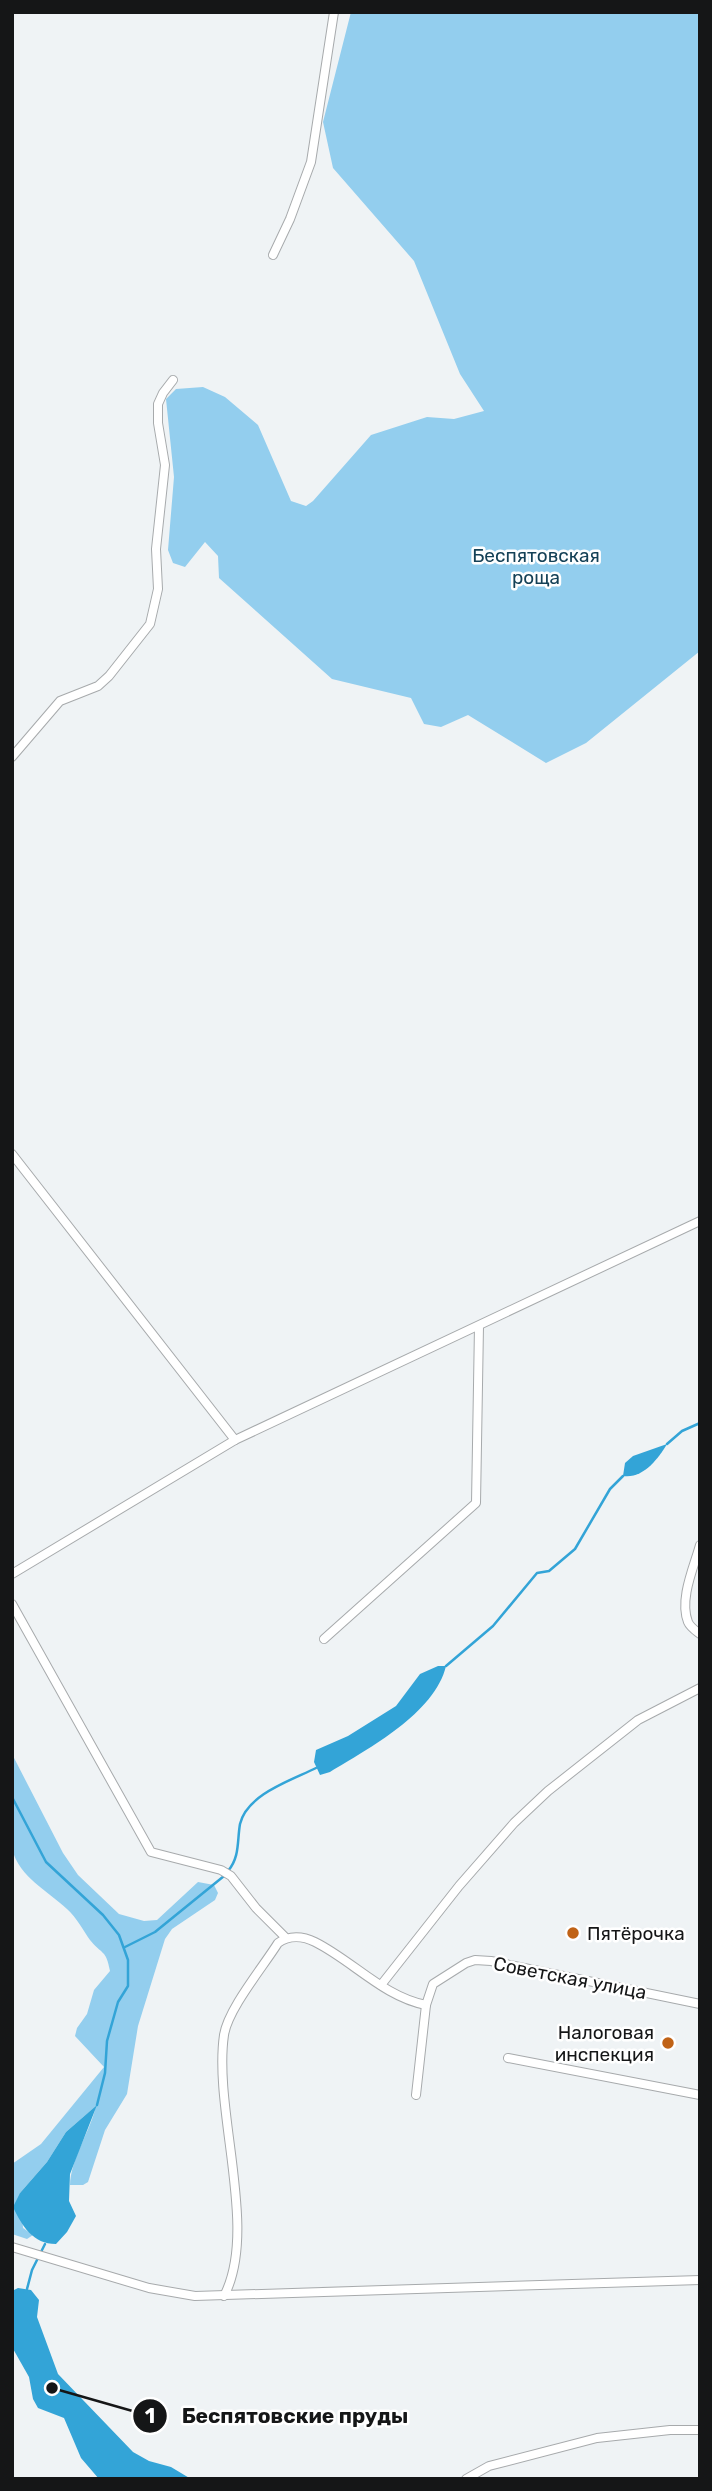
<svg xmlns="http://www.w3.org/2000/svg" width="712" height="2491" font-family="Rubik,sans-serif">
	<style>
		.green { fill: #93ceee }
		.water { fill: #33a4d7 }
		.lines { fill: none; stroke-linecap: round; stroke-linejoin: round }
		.stream { stroke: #33a4d7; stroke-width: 2.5 }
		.street-casing { stroke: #a7aaac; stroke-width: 10 }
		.street { stroke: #fff; stroke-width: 8 }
		.poi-dot { fill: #c06216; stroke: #fff; stroke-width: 2.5 }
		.labels { text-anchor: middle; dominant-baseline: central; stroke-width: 5; stroke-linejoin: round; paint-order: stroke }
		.park-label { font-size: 19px; fill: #144157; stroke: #fff }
		.poi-label { font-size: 19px; fill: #151617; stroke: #fff; text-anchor: start }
		.street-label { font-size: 19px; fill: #151617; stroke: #fff }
		.leader { fill: none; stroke: #151617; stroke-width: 2.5 }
		.callout-dot { fill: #151617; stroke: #fff; stroke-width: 2.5 }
		.mark-label { font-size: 21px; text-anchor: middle; font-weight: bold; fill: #fff }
		.callout-label { font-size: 21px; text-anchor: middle; font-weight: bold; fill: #151617; stroke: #fff; stroke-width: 5; stroke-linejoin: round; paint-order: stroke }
	</style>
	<rect width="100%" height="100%" fill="#eff3f5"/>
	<g class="green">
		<polygon points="351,12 700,12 700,651 586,743 546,763 468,715 441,727 424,724 411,698 332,679 219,578 218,556 205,542 185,567 173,563 168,550 174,477 166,399 176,389 203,387 225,397 258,425 291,501 306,506 313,501 371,435 427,417 454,419 484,411 460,374 414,261 333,168 323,122"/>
		<path d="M 12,1754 L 63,1853 L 78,1875 L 119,1914 L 144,1921 L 157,1920 L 198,1882 L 214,1885 L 218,1893 L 215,1900 L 172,1929 L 165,1939 L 138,2026 L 127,2094 L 105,2130 L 88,2182 L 83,2185 L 70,2185 C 71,2158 90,2132 96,2106 L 66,2132 L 47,2162 L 20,2193 L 23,2228 L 33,2235 L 27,2239 L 12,2234 L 12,2164 L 41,2144 L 104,2067 L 75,2036 L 77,2028 L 87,2014 L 94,1990 L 110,1971 C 106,1949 102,1955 90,1940 C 83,1930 77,1918 67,1909 C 47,1890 20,1878 12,1849 Z"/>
	</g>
	<g class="water">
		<path d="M 667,1444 C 658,1459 643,1479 623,1476 L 625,1463 L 633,1456 Z"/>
		<path d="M 438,1666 L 446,1666 C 435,1713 368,1749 330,1772 L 320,1775 L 314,1762 L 316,1750 L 348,1736 L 396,1706 L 420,1674 Z"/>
		<path d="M 97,2105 L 70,2174 L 69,2201 L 76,2216 L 67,2232 L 56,2244 C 33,2244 22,2226 13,2207 L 20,2193 L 47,2162 L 66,2132 Z"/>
		<polygon points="18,2288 31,2290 39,2300 37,2317 58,2374 133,2452 149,2461 171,2467 191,2479 99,2479 81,2458 64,2418 38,2408 33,2399 29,2377 12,2347 12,2291"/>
	</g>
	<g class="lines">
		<g class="stream">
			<polyline points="667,1444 682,1431 700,1423"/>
			<polyline points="446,1666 493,1626 537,1573 549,1571 575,1549 610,1489 623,1476"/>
			<polyline points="12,1797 46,1862 103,1915 119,1935 128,1960 128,1986 118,2002 107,2041 105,2073 97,2105"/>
			<path d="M 228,1871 C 240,1857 237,1841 240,1824 C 247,1794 292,1780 316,1768"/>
			<polyline points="125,1947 155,1932 224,1876"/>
			<polyline points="27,2289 32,2270 45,2244"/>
		</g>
		<defs>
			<g id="street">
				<polyline points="273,255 290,219 311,162 334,12"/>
				<polyline points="12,757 60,701 98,686 109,676 150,624 158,589 156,549 165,465 158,423 158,404 163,393 173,380"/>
				<polyline points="12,1154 235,1440"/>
				<path d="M 700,1545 C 694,1567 679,1599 688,1622 C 690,1627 696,1631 700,1634"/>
				<polyline points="12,1574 235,1440 700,1221"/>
				<polyline points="12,1604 151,1852 221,1870 231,1876 256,1908 286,1938"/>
				<polyline points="324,1639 476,1503 479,1326"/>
				<polyline points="381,1985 459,1886 514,1823 548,1791 638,1720 700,1688"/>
				<polyline points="508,2058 700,2095"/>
				<polyline points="416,2095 426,2005 433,1984 466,1963 475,1960 491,1961 700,2004"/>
				<polyline points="12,2247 149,2288 195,2296 700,2280"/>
				<path d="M 224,2296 C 259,2230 213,2111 224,2035 C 228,2009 263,1967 278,1943 C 289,1935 303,1936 315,1942 C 353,1961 384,1997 426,2005"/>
				<polyline points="466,2479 489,2466 597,2438 670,2430 700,2430"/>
			</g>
		</defs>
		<use href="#street" class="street-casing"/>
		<use href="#street" class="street"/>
	</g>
	<g class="poi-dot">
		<circle cx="573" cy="1933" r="7"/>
		<circle cx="668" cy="2043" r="7"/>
	</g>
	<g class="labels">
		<g class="park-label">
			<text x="536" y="555">Беспятовская<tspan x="536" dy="22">роща</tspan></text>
		</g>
		<g class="poi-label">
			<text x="587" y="1933">Пятёрочка</text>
			<text x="654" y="2032" text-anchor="end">Налоговая<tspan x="654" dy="22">инспекция</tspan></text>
		</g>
		<g class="street-label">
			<text transform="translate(570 1978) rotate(11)">Советская улица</text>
		</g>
	</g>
	<path class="leader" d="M52 2388L150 2416"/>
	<g class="callout-dot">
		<circle cx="52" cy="2388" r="7"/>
		<circle cx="150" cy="2416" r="18"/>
	</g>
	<g class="mark-label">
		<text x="150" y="2423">1</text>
	</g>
	<g class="callout-label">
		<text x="295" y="2423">Беспятовские пруды</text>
	</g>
	<rect width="712" height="2491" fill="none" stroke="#151617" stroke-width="28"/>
</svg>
